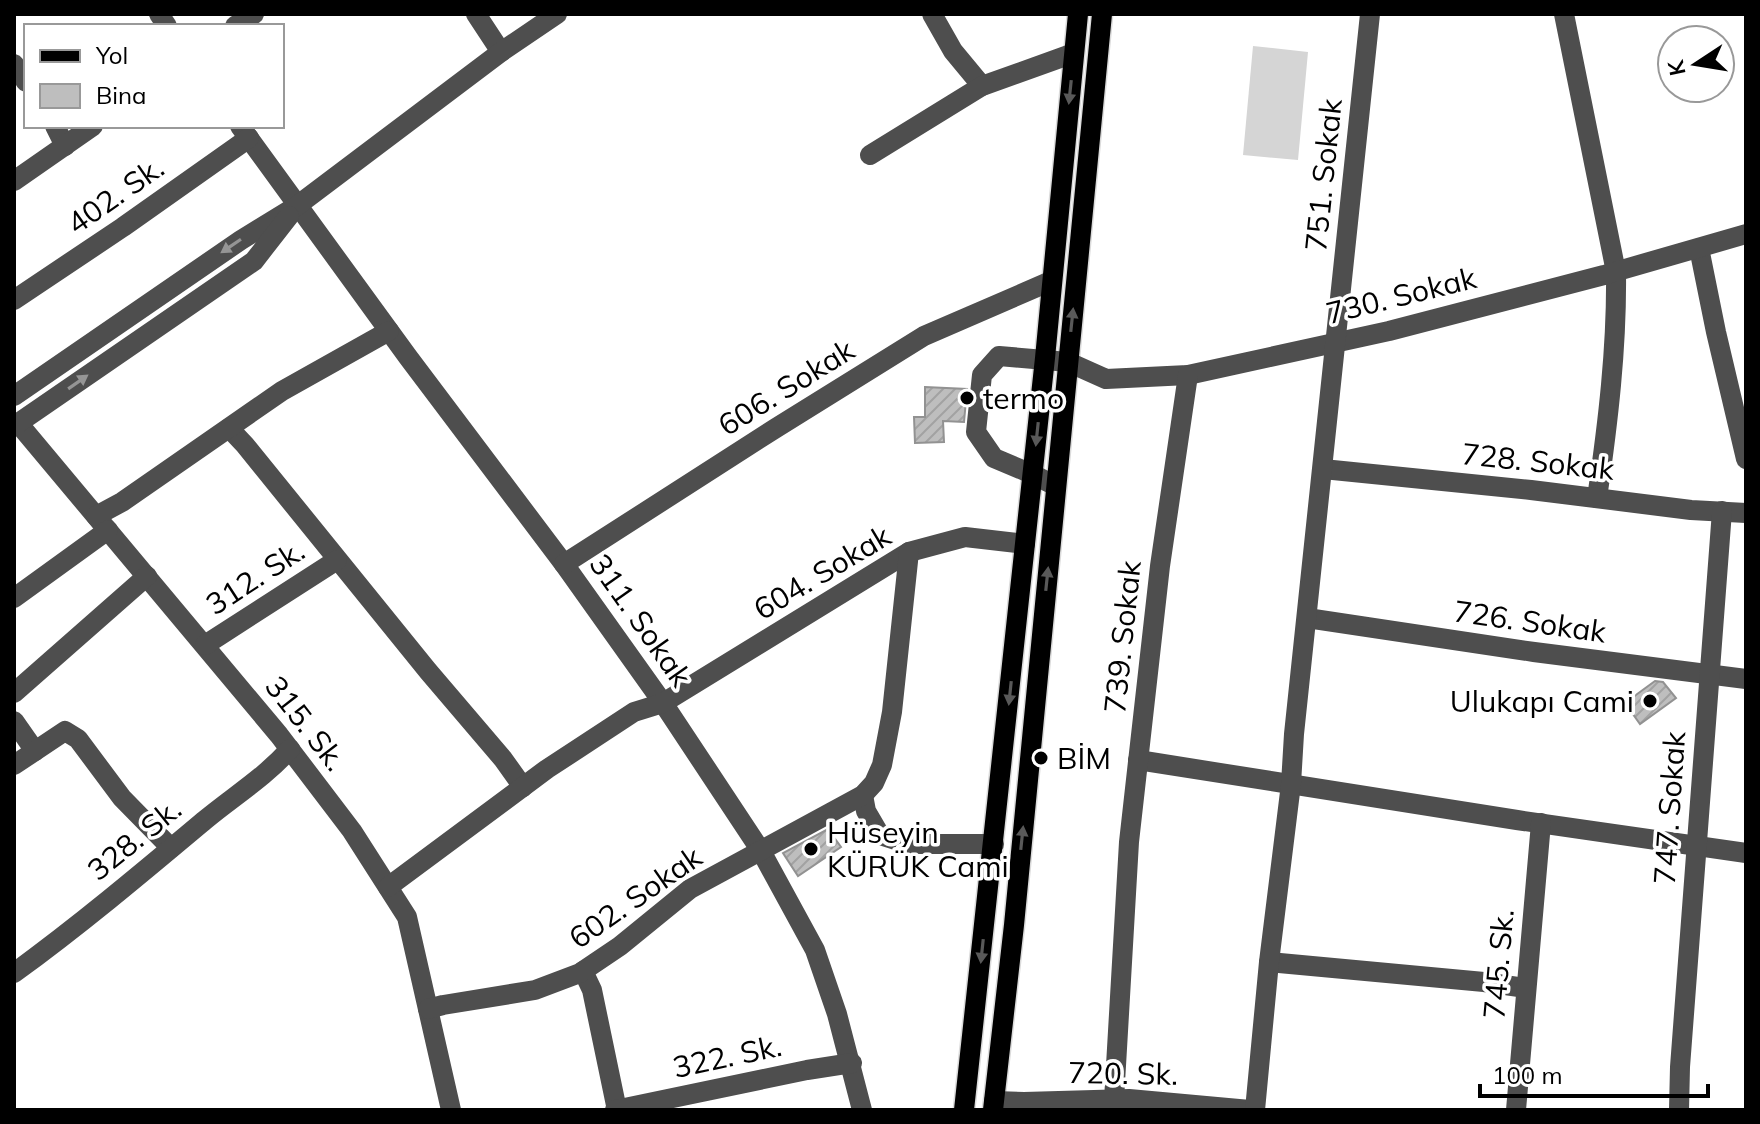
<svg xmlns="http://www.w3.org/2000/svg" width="1760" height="1124" font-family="Mulish,sans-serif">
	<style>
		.green { fill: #d5d5d5 }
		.building { fill: url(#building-hatch); stroke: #929292; stroke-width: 2 }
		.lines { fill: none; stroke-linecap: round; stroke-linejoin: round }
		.major-casing { stroke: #dbdbdb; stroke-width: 23 }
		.minor { stroke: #4e4e4e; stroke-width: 20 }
		.major { stroke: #000; stroke-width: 20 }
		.oneway { fill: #595959 }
		.oneway2 { fill: #959595 }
		.poi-dot { fill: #000; stroke: #fff; stroke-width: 3 }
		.labels { text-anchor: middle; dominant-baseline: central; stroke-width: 7; stroke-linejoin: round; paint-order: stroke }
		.street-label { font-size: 30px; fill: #000; stroke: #fff }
		.poi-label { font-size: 30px; fill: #000; stroke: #fff; text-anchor: start }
	</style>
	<defs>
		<pattern id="building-hatch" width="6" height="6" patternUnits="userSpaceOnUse" patternTransform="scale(2)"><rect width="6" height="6" fill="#bebebe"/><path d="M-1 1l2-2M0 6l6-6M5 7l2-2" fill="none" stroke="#a2a2a2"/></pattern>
	</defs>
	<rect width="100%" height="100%" fill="#fff"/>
	<polygon class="green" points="1253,46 1308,52 1298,160 1243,155"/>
	<g class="building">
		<polygon points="925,387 967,389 964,422 943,421 944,442 915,443 914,417 925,417"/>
		<polygon points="1655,681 1663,682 1676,698 1640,724 1625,703"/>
		<polygon points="828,829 841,847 798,876 783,853"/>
	</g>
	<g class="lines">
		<defs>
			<g id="major">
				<polyline points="964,1110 1045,358 1078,14"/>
				<polyline points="993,1110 1014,925 1102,14"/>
			</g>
		</defs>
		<use href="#major" class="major-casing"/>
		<g class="minor">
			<polyline points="159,14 167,26"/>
			<polyline points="476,14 501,52"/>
			<polyline points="932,14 953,51 982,86"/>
			<path d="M 1564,14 L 1616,272 C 1617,347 1608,423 1597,498"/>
			<polyline points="235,26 254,14"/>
			<polyline points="14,64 26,82"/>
			<polyline points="55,126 65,146"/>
			<polyline points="240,126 408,357 564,564 663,703 761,851 815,950 837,1014 862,1110"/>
			<polyline points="870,155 982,86 1074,53"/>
			<polyline points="14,181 93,126"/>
			<polyline points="1699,248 1716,332 1746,459"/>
			<polyline points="14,300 123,227 249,138"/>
			<polyline points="14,396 241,240 298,205 501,52 557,14"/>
			<polyline points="18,423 279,735 352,831 407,917 451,1110"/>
			<polyline points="14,426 254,261 289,216"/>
			<polyline points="229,428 245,445 428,671 503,759 523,787"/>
			<polyline points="1323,469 1531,490 1691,510 1746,513"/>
			<polyline points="1056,486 1032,474 994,458 976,432 982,375 999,356 1068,362 1106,379 1188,375 1389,331 1604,275 1746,234"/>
			<polyline points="96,516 122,502 282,391 389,331"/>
			<polyline points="564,564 776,428 924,336 1051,281"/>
			<polyline points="14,598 108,530"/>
			<polyline points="1307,618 1534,652 1746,679"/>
			<polyline points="205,645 337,560"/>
			<polyline points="14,693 147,576"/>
			<polyline points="14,721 35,751"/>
			<polyline points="1138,760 1517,820 1746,853"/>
			<polyline points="14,765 65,731 78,739 122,798 171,848"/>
			<polyline points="863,795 866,811 880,835 908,844 994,844"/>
			<polyline points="388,887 547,769 634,712 663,703 909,552 965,537 1025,544"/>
			<polyline points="1269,962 1484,982 1526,988"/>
			<polyline points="583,971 592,990 617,1110"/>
			<path d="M 14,973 C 80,925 143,872 205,820 C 234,796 265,777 290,749"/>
			<polyline points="428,1009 443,1005 535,990 580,973 620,946 690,889 863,795 874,783 882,765 892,712 909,552"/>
			<polyline points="1114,1100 1129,842 1160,566 1188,375"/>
			<polyline points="994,1101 1024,1102 1129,1099 1250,1110"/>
			<polyline points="615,1110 807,1070 852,1063"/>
			<polyline points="1255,1110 1269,962 1291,784 1294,734 1370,14"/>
			<polyline points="1516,1110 1541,823"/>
			<polyline points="1679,1110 1680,1067 1722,511"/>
		</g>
		<use href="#major" class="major"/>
	</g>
	<defs><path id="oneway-solid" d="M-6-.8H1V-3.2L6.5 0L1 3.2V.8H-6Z" transform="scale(2)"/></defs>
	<g class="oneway">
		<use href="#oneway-solid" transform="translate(1070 92) rotate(96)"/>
		<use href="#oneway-solid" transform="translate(1072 320) rotate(-84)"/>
		<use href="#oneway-solid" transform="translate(1037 434) rotate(96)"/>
		<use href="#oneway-solid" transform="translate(1047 579) rotate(-84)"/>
		<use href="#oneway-solid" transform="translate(1010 693) rotate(96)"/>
		<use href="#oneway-solid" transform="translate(1022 838) rotate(-84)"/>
		<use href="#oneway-solid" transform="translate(982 951) rotate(96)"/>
	</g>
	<g class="oneway2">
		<use href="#oneway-solid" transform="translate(231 246) rotate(146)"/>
		<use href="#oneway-solid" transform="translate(78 382) rotate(-35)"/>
	</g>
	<g class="poi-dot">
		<circle cx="967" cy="398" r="8"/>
		<circle cx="1650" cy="701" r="8"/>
		<circle cx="1041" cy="758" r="8"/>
		<circle cx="811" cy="849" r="8"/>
	</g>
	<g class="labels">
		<g class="street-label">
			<text transform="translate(1323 175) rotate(-84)">751. Sokak</text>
			<text transform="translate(115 195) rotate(-35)">402. Sk.</text>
			<text transform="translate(1401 295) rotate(-14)">730. Sokak</text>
			<text transform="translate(786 387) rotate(-32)">606. Sokak</text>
			<text transform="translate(1538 461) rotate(6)">728. Sokak</text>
			<text transform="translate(822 572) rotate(-31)">604. Sokak</text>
			<text transform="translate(255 577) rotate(-33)">312. Sk.</text>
			<text transform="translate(641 620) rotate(55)">311. Sokak</text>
			<text transform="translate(1530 621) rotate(8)">726. Sokak</text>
			<text transform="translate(1122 637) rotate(-84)">739. Sokak</text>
			<text transform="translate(306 723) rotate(52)">315. Sk.</text>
			<text transform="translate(1669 808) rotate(-86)">747. Sokak</text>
			<text transform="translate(134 839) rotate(-39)">328. Sk.</text>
			<text transform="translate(635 897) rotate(-35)">602. Sokak</text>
			<text transform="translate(1498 964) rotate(-85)">745. Sk.</text>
			<text transform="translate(727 1056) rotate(-12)">322. Sk.</text>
			<text transform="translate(1123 1073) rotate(1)">720. Sk.</text>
		</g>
		<g class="poi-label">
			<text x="983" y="398">termo</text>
			<text x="1634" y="701" text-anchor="end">Ulukapı Cami</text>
			<text x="1057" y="758">BİM</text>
			<text x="827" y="832">Hüseyin<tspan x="827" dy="34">KÜRÜK Cami</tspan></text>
		</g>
	</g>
	<rect width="1760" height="1124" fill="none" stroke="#000000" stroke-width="32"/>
	<rect x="24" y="24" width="260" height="104" fill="#ffffff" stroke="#999999" stroke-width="2"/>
	<rect x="40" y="50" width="40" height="12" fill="#000000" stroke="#999999" stroke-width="2"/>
	<text x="96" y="64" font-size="24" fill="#000000">Yol</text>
	<rect x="40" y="84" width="40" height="24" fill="#bebebe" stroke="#999999" stroke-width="2"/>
	<text x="96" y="104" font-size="24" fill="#000000">Bina</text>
	<g transform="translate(1696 64) rotate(258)"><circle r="38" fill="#ffffff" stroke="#999999" stroke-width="2"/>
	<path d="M0-6L14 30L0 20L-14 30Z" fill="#000000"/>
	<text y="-12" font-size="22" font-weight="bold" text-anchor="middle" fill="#000000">K</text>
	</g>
	<path d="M1480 1084v12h228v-12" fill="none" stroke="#000000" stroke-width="4"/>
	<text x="1492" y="1084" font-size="24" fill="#000000" stroke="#ffffff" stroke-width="6" paint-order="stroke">100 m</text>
</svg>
